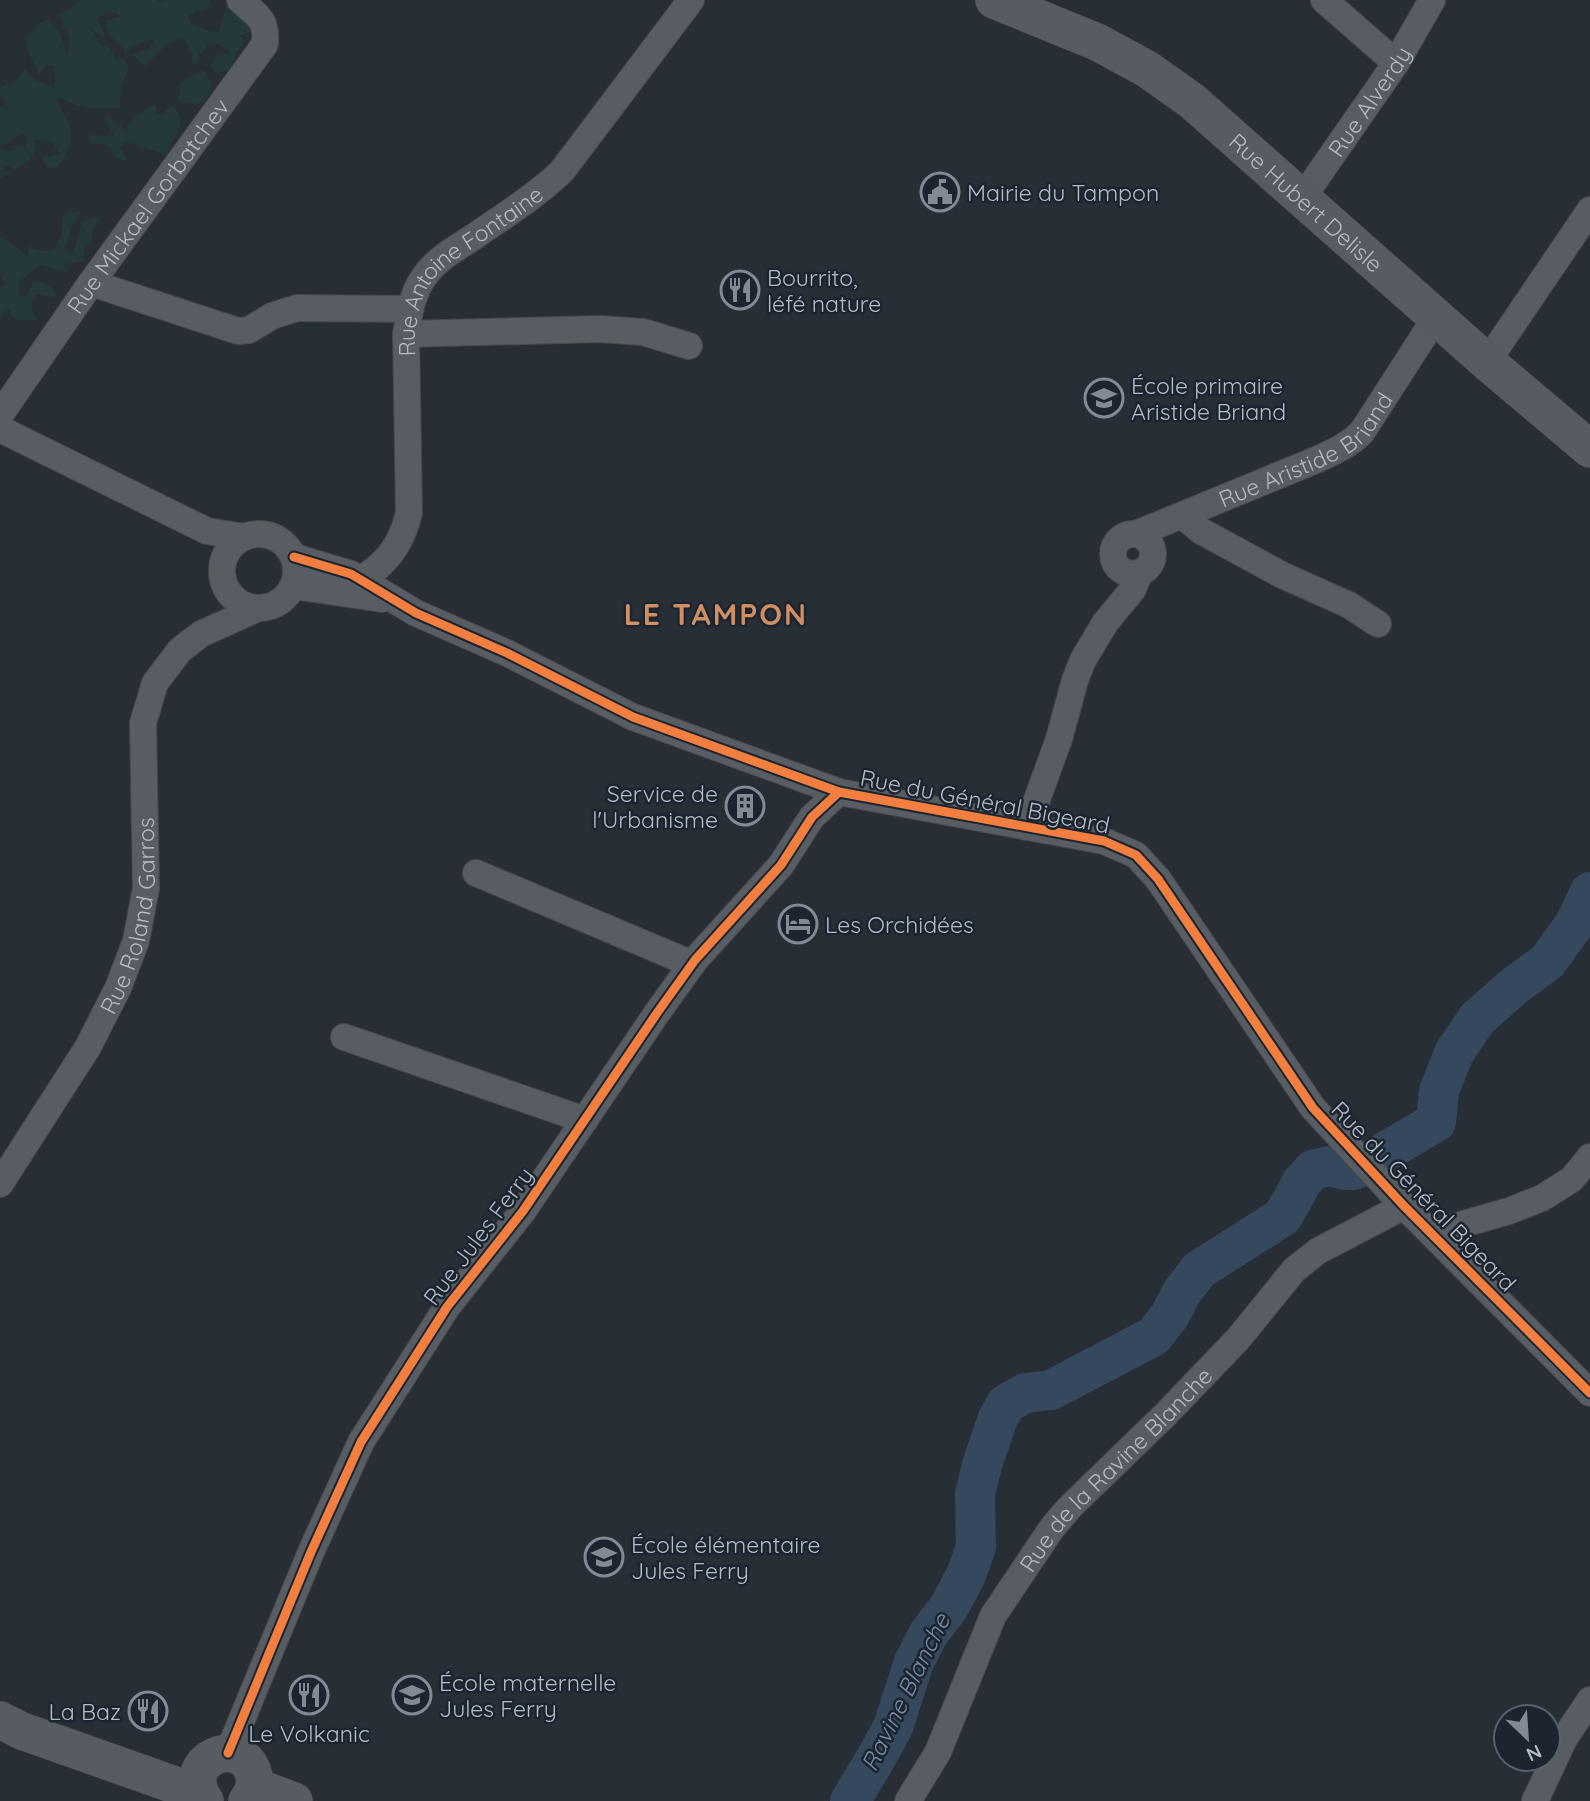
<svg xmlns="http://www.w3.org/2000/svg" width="1590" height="1801" font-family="Quicksand,sans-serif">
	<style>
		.green { fill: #25383a }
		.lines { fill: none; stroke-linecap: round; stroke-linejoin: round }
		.river { stroke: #36485d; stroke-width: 40 }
		.street-casing { stroke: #45494e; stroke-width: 28 }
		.secondary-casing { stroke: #45494e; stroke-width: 38 }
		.street { stroke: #585d63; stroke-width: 26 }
		.secondary { stroke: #575b62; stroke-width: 37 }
		.cycleway-casing { stroke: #1c252f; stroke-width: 13 }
		.cycleway { stroke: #f27e40; stroke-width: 9 }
		.labels { text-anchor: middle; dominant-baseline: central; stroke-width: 5; stroke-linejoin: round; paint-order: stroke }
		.street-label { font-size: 23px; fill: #b2bbc6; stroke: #1c252f }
		.poi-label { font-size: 23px; fill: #b2bbc6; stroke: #1c252f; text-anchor: start }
		.water-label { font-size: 24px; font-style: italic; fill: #738da9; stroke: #1c252f }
		.district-label { font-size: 30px; font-weight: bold; letter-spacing: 2px; fill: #d08e63; stroke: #1c252f }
	</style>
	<rect width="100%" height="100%" fill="#282e35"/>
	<g class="green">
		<path d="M 81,0 L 156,0 L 162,2 L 163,0 L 211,0 L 207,8 L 202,12 L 196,10 L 188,16 L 191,24 C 201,27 208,33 219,31 L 228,0 L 258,29 L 239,36 L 243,38 L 243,44 C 236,52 234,62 228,71 L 217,73 L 211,67 L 216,54 L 230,55 L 229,51 L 220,45 L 208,43 L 202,54 L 198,52 L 198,63 L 193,65 C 193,56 189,45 182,38 L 167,44 L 145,66 L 132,55 C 141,48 148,53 154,41 L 152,40 C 141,43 133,44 125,54 L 124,49 L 108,33 L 105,21 L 120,16 L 116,12 L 106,13 L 97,19 L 105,34 L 103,37 L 90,28 L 101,45 L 109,46 L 116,59 L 124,58 C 134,73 124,73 121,87 C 120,93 121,101 120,107 C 106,111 74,108 62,98 L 56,99 C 63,114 75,125 70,142 C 65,155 67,155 57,167 L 47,168 L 43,160 L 43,155 L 48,157 L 60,154 C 51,139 47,141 32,140 L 36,148 L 30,160 L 14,170 L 8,165 L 3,166 L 5,171 L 13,172 L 0,178 L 0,149 L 9,151 L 15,150 L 16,146 L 26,147 L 27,138 L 23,133 L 0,148 L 0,108 L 1,109 L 3,106 L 6,109 L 9,109 L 0,95 L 0,89 L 6,84 L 14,82 L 25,69 C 37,86 43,79 55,89 L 55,66 L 46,65 L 40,75 L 28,52 L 27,40 L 38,24 L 47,19 C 52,23 56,27 59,32 C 63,39 62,47 68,53 C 70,44 72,36 66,29 L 62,28 L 63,20 L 59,15 Z"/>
		<path d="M 203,70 C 215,82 213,95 199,104 L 177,101 L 179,96 L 181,82 Z"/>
		<path d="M 154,105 L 157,108 L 155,113 L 161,115 L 173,105 C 190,127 173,133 167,155 L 126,142 L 120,147 L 128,161 C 107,159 117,149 106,145 C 99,143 96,146 89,142 L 87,134 L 115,137 L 104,118 L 109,115 C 112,122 114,123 121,123 L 125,132 C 131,117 140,112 154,105 Z"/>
		<path d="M 82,211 L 72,227 L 65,249 L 72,252 L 75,247 L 83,221 L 99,217 L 93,230 L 92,240 L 84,248 L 85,263 L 82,261 L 63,265 L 67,272 L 40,265 L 19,282 L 19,295 L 26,297 L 34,281 C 46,283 55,285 56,298 L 36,294 L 32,304 L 32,312 L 35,314 L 37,320 L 17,320 L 10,315 L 10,310 L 6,311 L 0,318 L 0,287 L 6,284 L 0,275 L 0,237 C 9,239 19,250 28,256 L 29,245 C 35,252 44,251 53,250 L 62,234 L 62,217 L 68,213 Z"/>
	</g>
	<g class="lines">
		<polyline class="river" points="850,1801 872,1765 893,1727 914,1662 929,1633 949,1607 966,1575 976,1547 975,1494 982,1465 998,1418 1006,1404 1025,1393 1051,1390 1154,1336 1170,1315 1182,1292 1199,1270 1282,1217 1293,1199 1301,1183 1313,1170 1329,1166 1344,1170 1354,1170 1436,1122 1439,1091 1454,1053 1477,1019 1513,987 1547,962 1574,925 1590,892"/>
		<defs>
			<g id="street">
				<polyline points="1324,0 1396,63"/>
				<path id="s1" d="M 1300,198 L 1312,184 L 1396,63 L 1432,0"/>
				<polyline points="91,283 238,331 249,330 272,316 297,308 410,309"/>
				<polyline points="406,334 600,329 643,332 689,346"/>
				<polyline points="1487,362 1590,210"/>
				<path id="s2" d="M 0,415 L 91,283 L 265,44 C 267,18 257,16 240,0"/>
				<polyline points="0,429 207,531 245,537"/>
				<polyline points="1183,516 1201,531 1282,575 1349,605 1378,624"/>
				<circle cx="259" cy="571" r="37"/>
				<path id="s3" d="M 1136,534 L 1316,460 C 1333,452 1348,446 1362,432 L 1436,317"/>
				<circle cx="1133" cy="554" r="20"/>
				<polyline points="294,557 351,574 416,613 507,653 633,717 839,792 1104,841 1136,855 1158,879 1313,1108 1404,1206 1590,1393"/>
				<path id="s4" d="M 359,580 C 387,565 402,543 409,513 L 406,334 C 409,314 412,294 424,277 C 436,259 457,248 475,236 C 505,215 536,196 562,171 L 691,0"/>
				<polyline points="294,586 382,599"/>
				<polyline points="1027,827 1059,739 1075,680 1083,660 1105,623 1133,589 1140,572"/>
				<polyline points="476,873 692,964"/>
				<polyline points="344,1037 585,1120"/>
				<path id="s5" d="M 0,1184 L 88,1047 L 118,988 L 136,941 L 146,888 L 143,723 L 155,683 L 180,650 L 201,634 L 256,609"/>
				<polyline points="1436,1237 1446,1229 1509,1211 1542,1198 1572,1179 1590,1157"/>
				<polyline points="228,1753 311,1552 361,1442 447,1307 523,1211 657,1013 695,960 781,865 812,817 839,792"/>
				<path id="s6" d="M 908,1801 L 938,1752 L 993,1616 L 1052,1528 L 1069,1508 L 1166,1414 L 1238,1339 L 1294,1270 L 1318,1251 L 1404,1206"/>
				<polyline points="1535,1801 1564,1739 1590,1700"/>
			</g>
			<g id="secondary">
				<path id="s7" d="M 994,0 L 1097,42 L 1147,69 L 1192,101 L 1487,362 L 1590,449"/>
				<polyline points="0,1720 22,1731 200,1794"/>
				<polyline points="255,1781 262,1789 294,1801"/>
				<path d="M 205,1801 C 176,1759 244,1732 254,1776 C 256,1785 253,1793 247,1801"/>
			</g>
		</defs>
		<use href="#street" class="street-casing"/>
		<use href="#secondary" class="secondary-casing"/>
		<use href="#street" class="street"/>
		<use href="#secondary" class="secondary"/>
		<defs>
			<g id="cycleway">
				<polyline points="294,557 351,574 416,613 507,653 633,717 839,792 1104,841 1136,855 1158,879 1313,1108 1404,1206 1590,1393"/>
				<polyline points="228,1753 311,1552 361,1442 447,1307 523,1211 657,1013 695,960 781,865 812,817 839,792"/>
			</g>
		</defs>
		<use href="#cycleway" class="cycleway-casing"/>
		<use href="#cycleway" class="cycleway"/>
	</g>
	<defs>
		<symbol id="civic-ring" viewBox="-11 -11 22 22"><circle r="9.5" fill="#1c252f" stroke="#828a93" stroke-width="1.5"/><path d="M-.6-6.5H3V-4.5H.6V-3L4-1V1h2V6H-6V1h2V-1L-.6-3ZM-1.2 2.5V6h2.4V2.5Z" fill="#828a93"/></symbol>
		<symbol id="restaurant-ring" viewBox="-11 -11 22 22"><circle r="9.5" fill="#1c252f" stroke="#828a93" stroke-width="1.5"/><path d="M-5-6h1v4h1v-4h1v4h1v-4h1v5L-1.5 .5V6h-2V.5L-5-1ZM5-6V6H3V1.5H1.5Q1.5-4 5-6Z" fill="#828a93"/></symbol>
		<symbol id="school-ring" viewBox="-11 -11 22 22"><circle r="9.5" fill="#1c252f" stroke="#828a93" stroke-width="1.5"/><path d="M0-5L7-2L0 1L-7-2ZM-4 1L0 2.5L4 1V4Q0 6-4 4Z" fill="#828a93"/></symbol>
		<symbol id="building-ring" viewBox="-11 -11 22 22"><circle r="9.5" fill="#1c252f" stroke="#828a93" stroke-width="1.5"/><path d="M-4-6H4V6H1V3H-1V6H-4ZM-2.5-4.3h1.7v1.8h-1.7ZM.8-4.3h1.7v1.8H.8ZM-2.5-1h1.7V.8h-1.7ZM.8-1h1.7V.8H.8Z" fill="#828a93"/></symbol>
		<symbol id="hotel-ring" viewBox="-11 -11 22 22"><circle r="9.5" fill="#1c252f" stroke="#828a93" stroke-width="1.5"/><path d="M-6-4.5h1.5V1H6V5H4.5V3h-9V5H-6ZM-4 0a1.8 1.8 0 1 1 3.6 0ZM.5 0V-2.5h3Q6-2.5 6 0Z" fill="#828a93"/></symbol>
	</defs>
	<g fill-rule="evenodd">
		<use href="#civic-ring" x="918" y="170" width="44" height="44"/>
		<use href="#restaurant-ring" x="718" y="268" width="44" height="44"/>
		<use href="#school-ring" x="1082" y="376" width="44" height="44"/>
		<use href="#building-ring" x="723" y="784" width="44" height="44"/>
		<use href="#hotel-ring" x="776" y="902" width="44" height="44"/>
		<use href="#school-ring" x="582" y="1535" width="44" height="44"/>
		<use href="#restaurant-ring" x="287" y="1673" width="44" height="44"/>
		<use href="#school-ring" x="390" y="1673" width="44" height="44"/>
		<use href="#restaurant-ring" x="126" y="1689" width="44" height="44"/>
	</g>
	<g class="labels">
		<g class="street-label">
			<text stroke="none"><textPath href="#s1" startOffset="119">Rue Alverdy</textPath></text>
			<text stroke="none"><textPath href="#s7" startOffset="376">Rue Hubert Delisle</textPath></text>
			<text stroke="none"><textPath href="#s2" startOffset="256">Rue Mickael Gorbatchev</textPath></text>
			<text stroke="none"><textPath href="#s4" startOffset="357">Rue Antoine Fontaine</textPath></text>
			<text stroke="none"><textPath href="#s3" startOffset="192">Rue Aristide Briand</textPath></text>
			<text transform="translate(985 801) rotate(11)">Rue du Général Bigeard</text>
			<text stroke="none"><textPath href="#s5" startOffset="303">Rue Roland Garros</textPath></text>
			<text transform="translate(1424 1196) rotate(46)">Rue du Général Bigeard</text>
			<text transform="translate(478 1236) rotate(-53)">Rue Jules Ferry</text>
			<text stroke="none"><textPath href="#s6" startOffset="396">Rue de la Ravine Blanche</textPath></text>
		</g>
		<g class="poi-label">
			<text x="967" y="192">Mairie du Tampon</text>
			<text x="767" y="277">Bourrito,<tspan x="767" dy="26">léfé nature</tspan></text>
			<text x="1131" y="385">École primaire<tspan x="1131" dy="26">Aristide Briand</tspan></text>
			<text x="718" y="793" text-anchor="end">Service de<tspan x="718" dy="26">l'Urbanisme</tspan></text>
			<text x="825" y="924">Les Orchidées</text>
			<text x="631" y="1544">École élémentaire<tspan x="631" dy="26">Jules Ferry</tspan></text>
			<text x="439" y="1682">École maternelle<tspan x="439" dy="26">Jules Ferry</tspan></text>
			<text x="121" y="1711" text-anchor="end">La Baz</text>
			<text x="309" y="1733" text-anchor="middle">Le Volkanic</text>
		</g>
		<g class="water-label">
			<text transform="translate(905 1692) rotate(-64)">Ravine Blanche</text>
		</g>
		<g class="district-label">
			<text x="716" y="614">LE TAMPON</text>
		</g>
	</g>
	<g transform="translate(1527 1738) rotate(155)"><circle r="33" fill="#1c252f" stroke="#58616b" stroke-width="2"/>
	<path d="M0-5L12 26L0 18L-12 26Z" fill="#828a93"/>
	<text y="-10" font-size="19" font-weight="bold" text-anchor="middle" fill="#b2bbc6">N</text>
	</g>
</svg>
